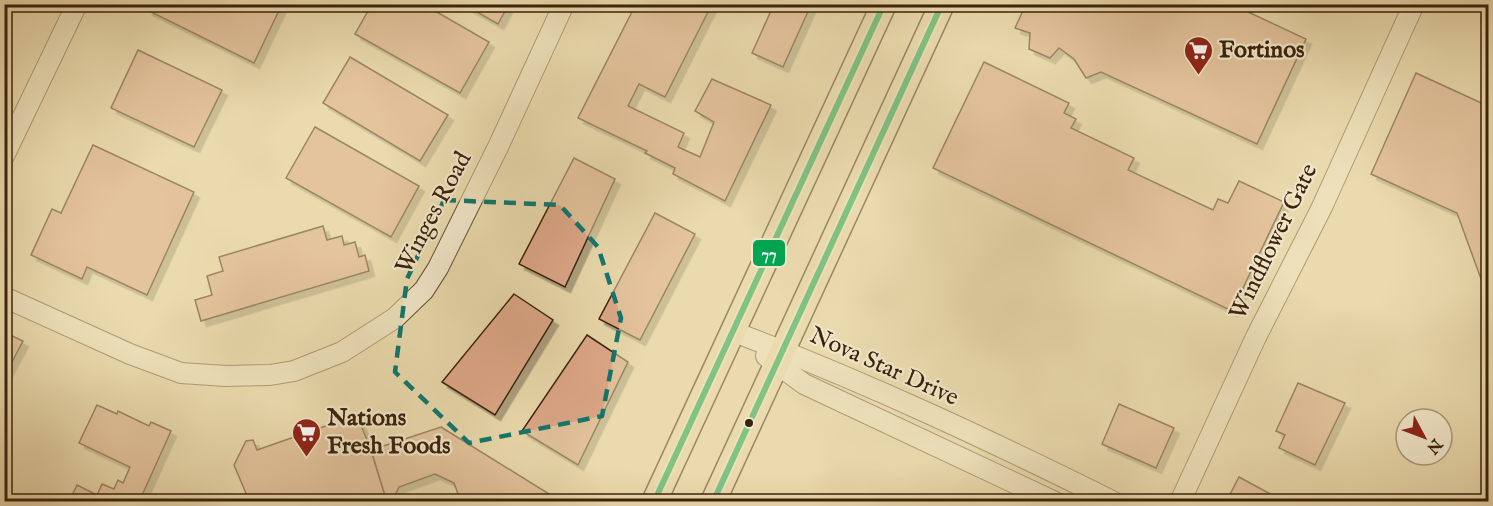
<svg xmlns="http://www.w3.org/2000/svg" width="1493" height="506" font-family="'IM FELL English',serif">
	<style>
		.building { fill: #dea889; stroke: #3b220c; stroke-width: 1.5; filter: url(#shadow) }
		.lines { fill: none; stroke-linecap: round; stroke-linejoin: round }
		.minor-casing { stroke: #675034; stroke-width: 22 }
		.major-casing { stroke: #3b220c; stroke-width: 27 }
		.minor { stroke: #f1e7ca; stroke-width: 20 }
		.major { stroke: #eadaad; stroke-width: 24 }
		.bus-1-casing { stroke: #f1e7ca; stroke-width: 10 }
		.bus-1 { stroke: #00a651; stroke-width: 6 }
		.marked { fill: none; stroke: #0f766e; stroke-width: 4.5; stroke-dasharray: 12 8; stroke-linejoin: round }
		.bus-dot { fill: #3b220c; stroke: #f1e7ca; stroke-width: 2 }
		.labels { text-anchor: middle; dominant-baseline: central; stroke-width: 4.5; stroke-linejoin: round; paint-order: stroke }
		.poi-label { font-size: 24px; font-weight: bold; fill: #3b220c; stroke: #f1e7ca; text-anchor: start }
		.street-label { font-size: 24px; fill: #3b220c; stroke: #f1e7ca }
		.line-badge { stroke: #f1e7ca; stroke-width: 2 }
		.badge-label { font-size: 16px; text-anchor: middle; font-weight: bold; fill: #fff }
	</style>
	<defs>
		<filter id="shadow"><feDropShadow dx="5.5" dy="5.5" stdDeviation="0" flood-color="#0004"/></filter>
	</defs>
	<rect width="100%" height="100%" fill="#eadaad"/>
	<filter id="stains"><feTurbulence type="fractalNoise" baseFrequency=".00333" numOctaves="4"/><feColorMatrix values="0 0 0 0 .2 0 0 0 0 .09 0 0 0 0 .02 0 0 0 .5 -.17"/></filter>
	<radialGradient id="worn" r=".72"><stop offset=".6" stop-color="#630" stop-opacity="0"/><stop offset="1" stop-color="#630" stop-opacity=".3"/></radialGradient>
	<g class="building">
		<polygon points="150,4 282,4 254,63 147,10"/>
		<polygon points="372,4 423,4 489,42 460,93 355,34"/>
		<polygon points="463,4 509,4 498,24"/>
		<polygon points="636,4 712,4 665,97 639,84 628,106 684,133 678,147 700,157 714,122 695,111 712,79 771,105 725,201 673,174 675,168 645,153 647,151 578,118"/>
		<polygon points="774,4 805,4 810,7 783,67 752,53"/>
		<polygon points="1026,4 1245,4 1248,12 1306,39 1257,144 1101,72 1086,78 1074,59 1059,48 1050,58 1029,49 1030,33 1015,28"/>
		<polygon points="138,50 222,90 194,147 111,108"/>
		<polygon points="350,57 448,115 420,161 323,103"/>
		<polygon points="984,62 1069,103 1064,113 1076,119 1071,128 1134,158 1128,170 1213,210 1218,199 1228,203 1239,181 1284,202 1232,311 933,168"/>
		<polygon points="1416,73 1488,106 1488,298 1457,213 1371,174"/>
		<polygon points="315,127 419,186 391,237 286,178"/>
		<polygon points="93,145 194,192 147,295 87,267 82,279 31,255 52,209 61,213"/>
		<polygon points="574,158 615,179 565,287 519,264"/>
		<polygon points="655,213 695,234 640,340 599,319"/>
		<polygon points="323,226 327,240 342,236 344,245 355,242 359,257 365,255 369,271 201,321 195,300 212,295 207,276 223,271 219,257"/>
		<polygon points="514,294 553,320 495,415 442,382"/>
		<polygon points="4,332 23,341 4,377"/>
		<polygon points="587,335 628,362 578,465 522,431"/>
		<polygon points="1298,383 1345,403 1315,465 1279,448 1285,435 1276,431"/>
		<polygon points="1119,404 1174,428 1156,468 1102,444"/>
		<polygon points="97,405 117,414 118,411 149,426 151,422 171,431 139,502 69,502 77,485 97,495 102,484 114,489 118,480 123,483 130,467 79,443"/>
		<polygon points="357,415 371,450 387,502 236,502 248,498 234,465 246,441 253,440 257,450"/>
		<polygon points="441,427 562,502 461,502 454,483 435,474 399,487 392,502 387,502 371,450"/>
		<polygon points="1239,477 1276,497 1274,502 1226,502"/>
	</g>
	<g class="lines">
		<defs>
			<g id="minor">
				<polyline points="4,156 77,4"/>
				<polyline points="4,297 130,354 181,373 226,376 270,375 294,371 342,352 395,318 424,290 438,268 498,147 564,4"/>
				<path d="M 734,332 C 864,381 989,440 1114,502"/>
				<polyline points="766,356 804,384 1055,502"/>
				<polyline points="1180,502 1256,337 1322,207 1414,4"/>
			</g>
			<g id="major">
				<polyline points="654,502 884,4"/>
				<polyline points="713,502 942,4"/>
			</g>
		</defs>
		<use href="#minor" class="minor-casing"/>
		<use href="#major" class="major-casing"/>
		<use href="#minor" class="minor"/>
		<use href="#major" class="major"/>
		<defs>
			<g id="bus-1">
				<polyline points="654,502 884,4"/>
				<polyline points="713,502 942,4"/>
			</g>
		</defs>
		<use href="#bus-1" class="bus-1-casing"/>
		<use href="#bus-1" class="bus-1"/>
	</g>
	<path d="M0 0H1493V506H0ZM 444,200 L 560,205 L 598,247 L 621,318 L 602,416 L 469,443 L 395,372 L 407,279 Z" fill="#eadaad" fill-opacity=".55" fill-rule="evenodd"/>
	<path class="marked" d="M 444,200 L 560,205 L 598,247 L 621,318 L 602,416 L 469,443 L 395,372 L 407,279 Z"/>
	<defs>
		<symbol id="supermarket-pin" viewBox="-11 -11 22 30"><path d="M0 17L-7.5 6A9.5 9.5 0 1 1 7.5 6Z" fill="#8f2418" stroke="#f1e7ca"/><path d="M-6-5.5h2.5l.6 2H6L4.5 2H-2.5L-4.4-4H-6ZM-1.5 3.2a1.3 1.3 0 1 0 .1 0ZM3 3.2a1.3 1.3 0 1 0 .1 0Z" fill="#fff"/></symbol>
	</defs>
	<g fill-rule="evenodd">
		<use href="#supermarket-pin" x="1182" y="34" width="33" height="45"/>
		<use href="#supermarket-pin" x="290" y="416" width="33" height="45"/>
	</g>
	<circle class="bus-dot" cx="749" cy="423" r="5"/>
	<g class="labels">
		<g class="poi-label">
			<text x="1219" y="50">Fortinos</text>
			<text x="327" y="418">Nations<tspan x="327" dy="28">Fresh Foods</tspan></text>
		</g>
		<g class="street-label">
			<text transform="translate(434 213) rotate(-62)">Winges Road</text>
			<text transform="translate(1274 242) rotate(-64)">Windflower Gate</text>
			<text transform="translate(884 367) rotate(24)">Nova Star Drive</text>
		</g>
	</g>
	<rect class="line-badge" x="752" y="239" width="34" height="28" rx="6" fill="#00a651"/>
	<g class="badge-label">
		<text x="769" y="259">77</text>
	</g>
	<rect width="1493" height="506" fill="none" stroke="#eadaad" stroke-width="24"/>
	<rect x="6" y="6" width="1481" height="494" fill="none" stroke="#3b220c" stroke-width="3"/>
	<rect x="12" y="12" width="1469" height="482" fill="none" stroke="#3b220c" stroke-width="1.5"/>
	<g transform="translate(1424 437) rotate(131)"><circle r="28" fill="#f1e7ca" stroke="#a8987e" stroke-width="1.5"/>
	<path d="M0-4.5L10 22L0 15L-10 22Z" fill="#8f2418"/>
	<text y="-9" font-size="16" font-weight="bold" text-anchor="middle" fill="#3b220c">N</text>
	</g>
	<rect width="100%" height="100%" filter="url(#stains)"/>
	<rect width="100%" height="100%" fill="url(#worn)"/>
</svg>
